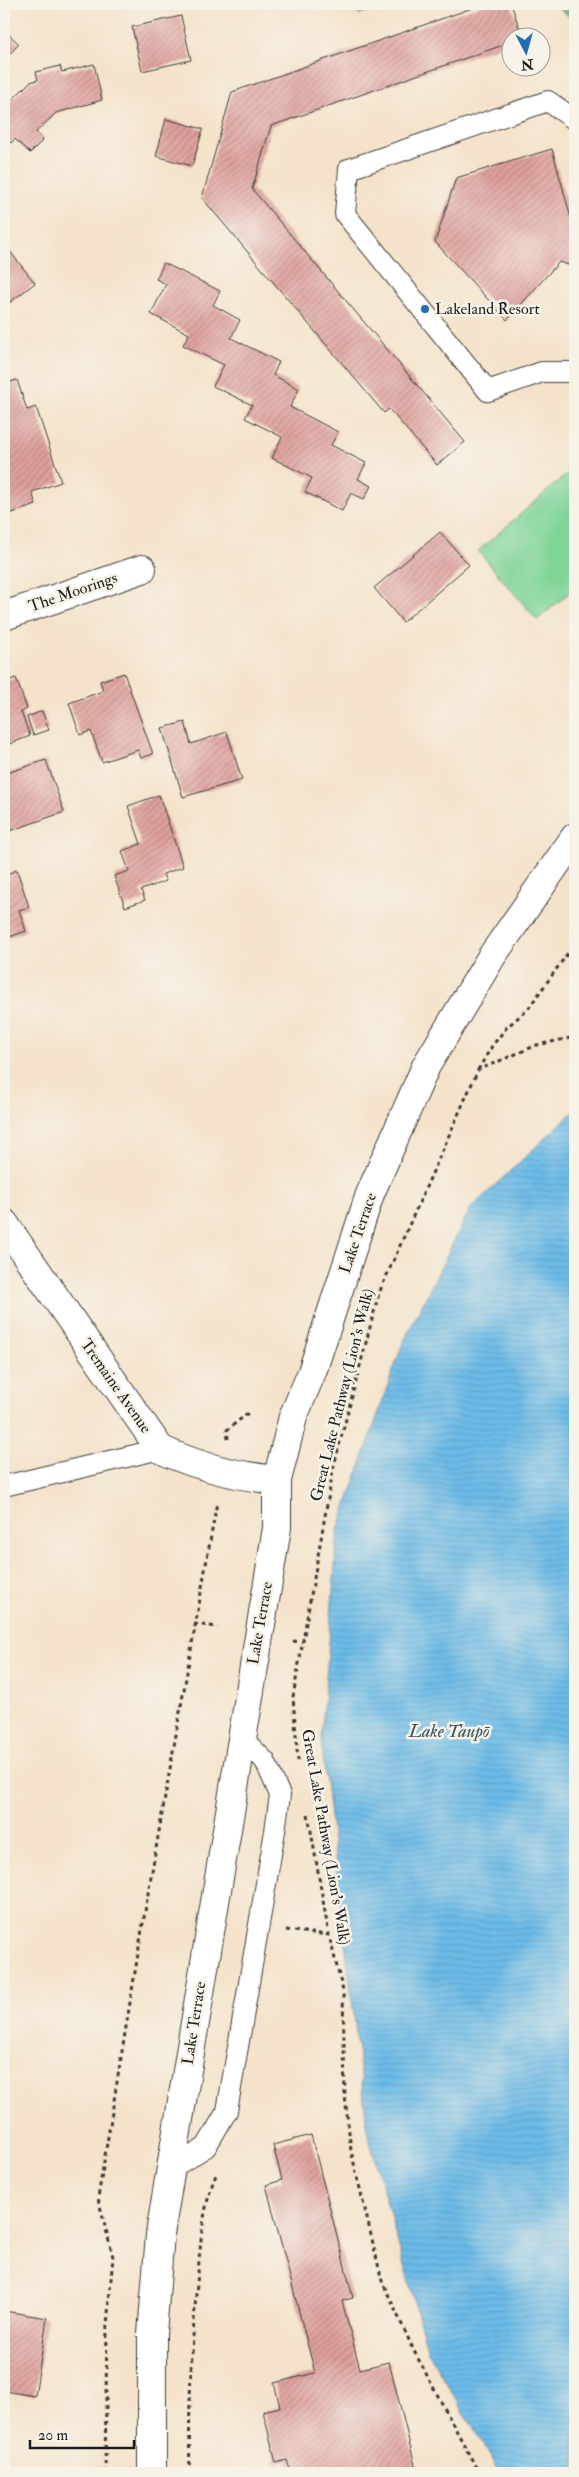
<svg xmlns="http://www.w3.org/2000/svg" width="579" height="2477" font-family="'IM FELL Double Pica',serif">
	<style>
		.forest { fill: url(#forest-firs); stroke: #42694e }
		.park { fill: #7fd498; stroke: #4e785a }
		.water { fill: url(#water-rules); stroke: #446c82 }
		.building { fill: url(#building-hatch) }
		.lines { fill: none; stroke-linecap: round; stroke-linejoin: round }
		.lane-casing { stroke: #3c3a36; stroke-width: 22 }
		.street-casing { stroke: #3c3a36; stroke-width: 30 }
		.secondary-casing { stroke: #3c3a36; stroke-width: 30 }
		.path { stroke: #3c3a36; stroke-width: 3; stroke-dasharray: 4 4; stroke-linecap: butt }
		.lane { stroke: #fff; stroke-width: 20 }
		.street { stroke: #fff; stroke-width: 28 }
		.secondary { stroke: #fff; stroke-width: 28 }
		.poi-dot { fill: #1f6fb2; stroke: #f7f3e8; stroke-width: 2 }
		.labels { text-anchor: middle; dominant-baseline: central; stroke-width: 5; stroke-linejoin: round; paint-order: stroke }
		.poi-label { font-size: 16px; fill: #1c1c1c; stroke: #f7f3e8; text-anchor: start }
		.street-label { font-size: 16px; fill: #1c1c1c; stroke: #f7f3e8 }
		.water-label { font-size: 18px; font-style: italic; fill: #385463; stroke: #f7f3e8 }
	</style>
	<defs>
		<pattern id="forest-firs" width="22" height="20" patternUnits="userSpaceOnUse" patternTransform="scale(1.25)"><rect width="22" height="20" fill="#67b680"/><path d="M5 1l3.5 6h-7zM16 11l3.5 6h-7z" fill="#549368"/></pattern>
		<pattern id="water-rules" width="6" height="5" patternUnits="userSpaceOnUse" patternTransform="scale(1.25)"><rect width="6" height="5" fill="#6cbbe7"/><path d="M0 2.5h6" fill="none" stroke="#5da0c6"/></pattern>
		<pattern id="building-hatch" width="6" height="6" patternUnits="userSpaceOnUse" patternTransform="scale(1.25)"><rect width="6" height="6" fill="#e0a19d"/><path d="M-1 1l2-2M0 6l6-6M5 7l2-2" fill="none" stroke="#b5827f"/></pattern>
	</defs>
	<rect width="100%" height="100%" fill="#f7f3e8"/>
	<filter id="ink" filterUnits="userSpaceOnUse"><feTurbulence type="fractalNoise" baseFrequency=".02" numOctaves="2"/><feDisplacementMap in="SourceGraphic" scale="10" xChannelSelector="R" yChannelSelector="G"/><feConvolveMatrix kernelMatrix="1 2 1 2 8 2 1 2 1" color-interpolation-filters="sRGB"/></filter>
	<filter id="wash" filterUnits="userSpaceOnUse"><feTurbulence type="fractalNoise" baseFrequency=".0096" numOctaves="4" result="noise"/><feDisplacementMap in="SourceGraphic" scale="20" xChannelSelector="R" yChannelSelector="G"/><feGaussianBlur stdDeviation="1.12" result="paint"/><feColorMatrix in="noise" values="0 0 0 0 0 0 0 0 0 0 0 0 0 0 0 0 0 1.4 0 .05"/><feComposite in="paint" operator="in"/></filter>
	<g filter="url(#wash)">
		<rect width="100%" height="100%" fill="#f4e3ca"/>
		<g class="forest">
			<polygon points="356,4 387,4 359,14"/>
			<polygon points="556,4 575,4 575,23"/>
		</g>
		<polygon class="park" points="575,467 575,588 537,620 478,551"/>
		<polygon class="water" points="575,1110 575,2473 500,2473 428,2352 368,2134 321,1740 338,1530 402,1345 470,1209"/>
		<g id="blocks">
			<g class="building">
				<polygon points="484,4 511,4 523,38 512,38 512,42 271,126 252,189 465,442 437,465 389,409 384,413 202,198 232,92"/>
				<polygon points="181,16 191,60 142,71 132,27"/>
				<polygon points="4,30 19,44 4,60"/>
				<polygon points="94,64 102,100 56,113 36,132 43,140 30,153 15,139 11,143 4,135 4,126 7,122 4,119 4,108 30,82 38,80 36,72 60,66 62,72"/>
				<polygon points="166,119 203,129 192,166 156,156"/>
				<polygon points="552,149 571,218 575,219 575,267 559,262 507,320 435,242 456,178"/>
				<polygon points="4,244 35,283 4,307"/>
				<polygon points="164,263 220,291 213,305 240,320 231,338 279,362 273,375 299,389 290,407 338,432 331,445 366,463 358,479 371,486 364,499 351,493 342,511 305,492 312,478 272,458 282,437 245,418 252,405 213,386 224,365 183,345 189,334 151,314 166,284 156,279"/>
				<polygon points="17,380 27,410 36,407 61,482 32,492 36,505 9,514 4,498 4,384"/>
				<polygon points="440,532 469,565 403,622 374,588"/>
				<polygon points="124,673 153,754 141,758 138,750 102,762 91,731 80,735 69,703 103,691 100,681"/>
				<polygon points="16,678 27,709 21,712 30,736 4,746 4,682"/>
				<polygon points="42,711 49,730 33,735 27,717"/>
				<polygon points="185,722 191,744 227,732 242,780 183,797 162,728"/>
				<polygon points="46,760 64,812 4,833 4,774"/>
				<polygon points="159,795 183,867 163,874 166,881 141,890 145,900 125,907 114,876 129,871 122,851 141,844 128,806"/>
				<polygon points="17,870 29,907 19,910 26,931 4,939 4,875"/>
				<polygon points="311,2135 353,2298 342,2301 360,2369 389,2362 417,2473 291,2473 287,2460 276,2463 263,2411 280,2407 274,2383 315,2373 266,2185 282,2180 273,2145"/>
				<polygon points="4,2311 47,2318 35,2396 4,2391"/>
			</g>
		</g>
	</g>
	<g filter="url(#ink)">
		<use href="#blocks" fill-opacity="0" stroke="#3c3a36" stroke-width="1"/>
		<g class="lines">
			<defs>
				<g id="lane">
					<polyline points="575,120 548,101 349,169 345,214 488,391 542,372 575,372"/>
					<polyline points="4,1486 160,1449"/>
					<polyline points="169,2170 206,2147 227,2111 275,1831 280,1795 265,1761 241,1737"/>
				</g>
				<g id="street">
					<polyline points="4,616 142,569"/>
					<path d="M 4,1223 L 160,1449 C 196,1466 237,1476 277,1480"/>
				</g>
				<polyline id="secondary" points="152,2473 152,2334 160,2234 277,1528 277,1480 293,1417 312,1372 370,1194 426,1066 492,956 575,837"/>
			</defs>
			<use href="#lane" class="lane-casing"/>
			<use href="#street" class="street-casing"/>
			<use href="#secondary" class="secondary-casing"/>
			<g class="path">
				<polyline points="478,1070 492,1046 507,1027 528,1009 575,943"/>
				<polyline points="228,1439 227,1430 248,1413"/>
				<polyline points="194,1624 218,1627"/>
				<polyline points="293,1641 302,1642"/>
				<polyline points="298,1761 293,1697 334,1465 379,1293 478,1070 537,1045 575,1037"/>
				<polyline points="308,1814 329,1935 343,1991 345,2096 351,2151 382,2281 414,2351 479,2473"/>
				<polyline points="286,1930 329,1935"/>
				<polyline points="105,2473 107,2325 113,2257 98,2198 146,1905 217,1502"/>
				<path d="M 190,2473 C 188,2406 192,2339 198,2272 C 201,2240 203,2205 216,2175"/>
			</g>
			<use href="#lane" class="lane"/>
			<use href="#street" class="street"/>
			<use href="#secondary" class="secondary"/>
		</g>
	</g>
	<circle class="poi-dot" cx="425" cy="309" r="5"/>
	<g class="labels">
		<g class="poi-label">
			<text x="435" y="309">Lakeland Resort</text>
		</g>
		<g class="street-label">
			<text transform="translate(73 592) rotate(-19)">The Moorings</text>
			<text transform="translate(358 1233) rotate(-71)">Lake Terrace</text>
			<text transform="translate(116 1386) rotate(55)">Tremaine Avenue</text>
			<text transform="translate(342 1395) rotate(-76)">Great Lake Pathway (Lion's Walk)</text>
			<text transform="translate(260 1623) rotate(-80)">Lake Terrace</text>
			<text transform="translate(326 1837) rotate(80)">Great Lake Pathway (Lion's Walk)</text>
			<text transform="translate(194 2023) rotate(-81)">Lake Terrace</text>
		</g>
		<g class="water-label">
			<text x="449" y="1731">Lake Taupō</text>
		</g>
	</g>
	<rect width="579" height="2477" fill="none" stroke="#f7f3e8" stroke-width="20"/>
	<g transform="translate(526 52) rotate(174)"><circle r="24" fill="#f7f3e8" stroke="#9f9d96"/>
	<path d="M0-4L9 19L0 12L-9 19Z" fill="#1f6fb2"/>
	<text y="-8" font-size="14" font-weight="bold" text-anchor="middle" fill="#1c1c1c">N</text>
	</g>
	<path d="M30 2440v8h104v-8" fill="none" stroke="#1c1c1c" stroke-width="2.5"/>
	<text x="38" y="2440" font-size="15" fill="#1c1c1c" stroke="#f7f3e8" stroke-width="4" paint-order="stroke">20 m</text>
</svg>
